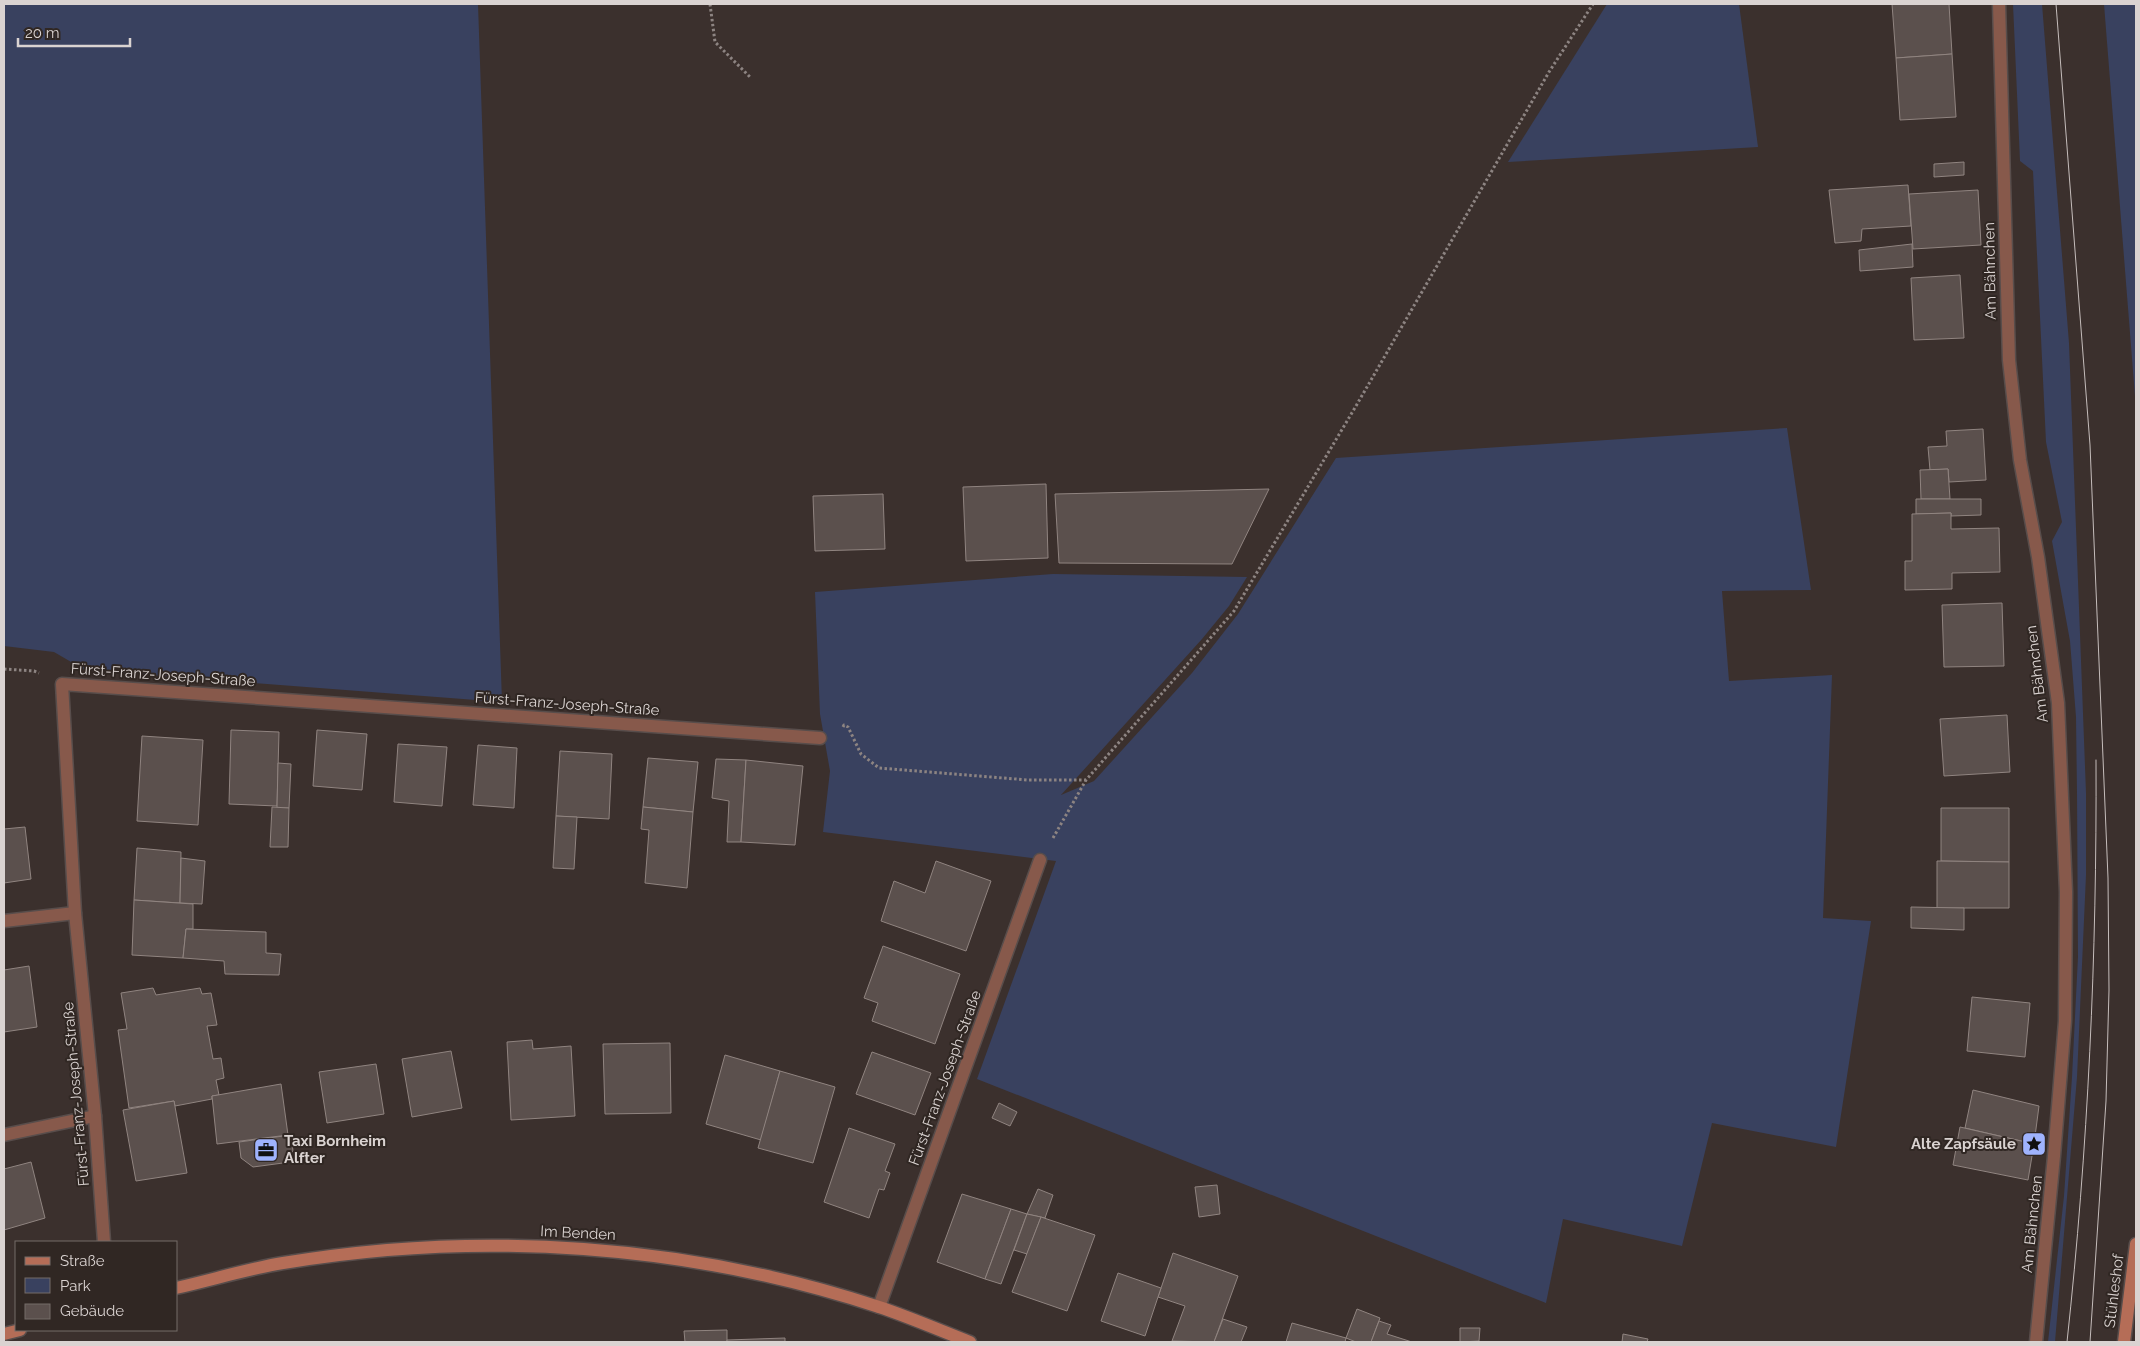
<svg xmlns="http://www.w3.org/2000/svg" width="2140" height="1346" font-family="Raleway,sans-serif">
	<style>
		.green { fill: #39415f }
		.building { fill: #5b504d; stroke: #908480 }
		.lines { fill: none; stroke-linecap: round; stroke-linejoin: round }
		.street-casing { stroke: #584d4b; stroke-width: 15 }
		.secondary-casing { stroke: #584d4b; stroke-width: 15 }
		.path { stroke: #8d8482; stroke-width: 3; stroke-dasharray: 2.5 2.5; stroke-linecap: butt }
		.street { stroke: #87594b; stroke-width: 12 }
		.secondary { stroke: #b56d57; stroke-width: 12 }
		.tram { stroke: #c5bdbb; stroke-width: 1 }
		.labels { text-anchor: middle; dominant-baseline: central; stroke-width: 4; stroke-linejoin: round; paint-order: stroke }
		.street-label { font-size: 15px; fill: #dad3d1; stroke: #302723 }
		.poi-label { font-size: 15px; font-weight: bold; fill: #dad3d1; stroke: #302723; text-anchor: start }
	</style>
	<rect width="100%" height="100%" fill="#3b302d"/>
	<g class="green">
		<polygon points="4,4 478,4 502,702 85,670 54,652 4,646"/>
		<polygon points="1607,4 1739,4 1758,147 1508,162"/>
		<polygon points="2013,4 2042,4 2069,343 2086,793 2086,875 2077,1077 2055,1342 2048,1342 2064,1196 2072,1077 2078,957 2077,793 2076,717 2070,641 2052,541 2062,522 2046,442 2033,171 2020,161"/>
		<polygon points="2104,4 2136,4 2136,409"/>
		<polygon points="1787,428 1811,590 1722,591 1729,681 1832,675 1823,918 1871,921 1836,1147 1712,1123 1682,1246 1563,1219 1546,1303 977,1079 1056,861 823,832 830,771 820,714 815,592 1053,574 1247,577 1229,606 1202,639 1061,795 1094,781 1192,673 1238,614 1336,458"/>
	</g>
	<g class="building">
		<polygon points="1892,4 1949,4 1952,54 1896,58"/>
		<polygon points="1952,54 1956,117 1900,120 1896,58"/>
		<polygon points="1964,162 1964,175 1934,177 1934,164"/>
		<polygon points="1908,185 1911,226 1862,229 1861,241 1835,243 1829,190"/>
		<polygon points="1978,190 1981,245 1913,249 1909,194"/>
		<polygon points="1912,244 1913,267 1860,271 1859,250"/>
		<polygon points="1960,275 1964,338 1914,340 1911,278"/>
		<polygon points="1983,429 1986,480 1949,482 1948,469 1930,470 1928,447 1947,446 1946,431"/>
		<polygon points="1948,469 1950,499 1921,499 1920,470"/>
		<polygon points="1046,484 1048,558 966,561 963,487"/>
		<polygon points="1269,489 1232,564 1059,563 1055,494"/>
		<polygon points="883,494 885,549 815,551 813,496"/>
		<polygon points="1916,499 1981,499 1981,515 1951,516 1951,513 1916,514"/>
		<polygon points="1951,513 1951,529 1999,528 2000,572 1952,573 1952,589 1905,590 1905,561 1912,561 1912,514"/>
		<polygon points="2002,603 2004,666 1944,667 1942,605"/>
		<polygon points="2007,715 2010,772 1944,776 1940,719"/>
		<polygon points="231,730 279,732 277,806 229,804"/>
		<polygon points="317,730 367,734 362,790 313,786"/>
		<polygon points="142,736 203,740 198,825 137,821"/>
		<polygon points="398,744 447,747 442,806 394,802"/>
		<polygon points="478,745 517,748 514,808 473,805"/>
		<polygon points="560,751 612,754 609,819 556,816"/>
		<polygon points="648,758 698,762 693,812 643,807"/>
		<polygon points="716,759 746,760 741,842 727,842 729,801 712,798"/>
		<polygon points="746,760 803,766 795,845 741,842"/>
		<polygon points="278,763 291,764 289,808 277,808"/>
		<polygon points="272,807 289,808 288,847 270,847"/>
		<polygon points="643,807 693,812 687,888 645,883 649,830 641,829"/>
		<polygon points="1941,808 2009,808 2009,862 1941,861"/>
		<polygon points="556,816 577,817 574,869 553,868"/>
		<polygon points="25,827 31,879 4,883 4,829"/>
		<polygon points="137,848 181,852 180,903 134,900"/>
		<polygon points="181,858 205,861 202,904 180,903"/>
		<polygon points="936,861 991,881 966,951 881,921 894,881 925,893"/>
		<polygon points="1937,861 2009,862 2009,908 1937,908"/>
		<polygon points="134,900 193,904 193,929 186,929 183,958 132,955"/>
		<polygon points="1911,907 1964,908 1964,930 1911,928"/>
		<polygon points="186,929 266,932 266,953 281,954 279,975 225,974 224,961 183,958"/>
		<polygon points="883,946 960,974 935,1044 872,1021 878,1003 864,998"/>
		<polygon points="29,966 37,1027 4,1032 4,970"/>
		<polygon points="153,988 156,995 200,988 202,994 211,993 217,1025 207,1026 213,1059 221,1058 224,1078 216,1080 219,1095 212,1096 212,1099 175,1106 174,1101 129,1108 118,1030 127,1029 121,993"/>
		<polygon points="1972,997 2030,1003 2025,1057 1967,1051"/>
		<polygon points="532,1040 533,1049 571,1046 575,1116 511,1120 507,1042"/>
		<polygon points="670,1043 671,1113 605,1114 603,1044"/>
		<polygon points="451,1051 462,1108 412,1117 402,1059"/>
		<polygon points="872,1052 931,1073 915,1115 856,1094"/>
		<polygon points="725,1055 780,1071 761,1140 706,1124"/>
		<polygon points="376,1064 384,1114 327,1123 319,1072"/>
		<polygon points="780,1071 835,1087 813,1163 758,1148"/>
		<polygon points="281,1084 288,1135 217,1144 212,1096"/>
		<polygon points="1973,1090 2039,1106 2034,1144 1965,1128"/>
		<polygon points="174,1101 187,1173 136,1181 123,1110"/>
		<polygon points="999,1103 1017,1112 1010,1126 992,1118"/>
		<polygon points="1960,1127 2034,1144 2028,1180 1953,1165"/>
		<polygon points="849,1128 895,1144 885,1171 890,1173 884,1190 879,1189 869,1218 824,1202"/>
		<polygon points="291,1135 293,1151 283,1163 253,1167 241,1158 239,1142"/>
		<polygon points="31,1162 45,1218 4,1230 4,1169"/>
		<polygon points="1217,1185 1220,1214 1199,1217 1195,1187"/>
		<polygon points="1038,1189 1053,1195 1045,1218 1027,1214"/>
		<polygon points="962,1194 1011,1209 985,1279 937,1262"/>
		<polygon points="1011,1209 1027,1214 1001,1284 985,1279"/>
		<polygon points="1027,1214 1041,1217 1027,1254 1014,1250"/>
		<polygon points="1041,1217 1095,1235 1067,1311 1012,1292"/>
		<polygon points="1173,1253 1238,1276 1214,1342 1172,1341 1185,1306 1158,1297"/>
		<polygon points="1118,1273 1161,1288 1145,1336 1101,1321"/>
		<polygon points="1357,1309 1380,1318 1371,1342 1356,1342 1346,1338"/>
		<polygon points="1223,1319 1247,1327 1241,1342 1214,1342"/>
		<polygon points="1379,1321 1391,1325 1387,1334 1412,1342 1371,1342"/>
		<polygon points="1292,1323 1346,1338 1345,1342 1286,1342"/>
		<polygon points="1460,1328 1480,1328 1479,1341 1460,1342"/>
		<polygon points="727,1330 727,1342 685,1342 684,1331"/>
		<polygon points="1623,1334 1648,1339 1647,1342 1622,1342"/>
		<polygon points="785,1338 785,1342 727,1342 727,1340"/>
	</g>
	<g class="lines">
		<defs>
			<g id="street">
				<polyline points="1999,4 2009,360 2020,460 2038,557 2058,703 2066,892 2065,1021 2054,1156 2036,1342"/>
				<polyline points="4,921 75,913"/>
				<polyline points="4,1135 95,1116"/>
				<polyline points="104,1242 95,1116 75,913 62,684 820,738"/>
				<polyline points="879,1307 1040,860"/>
			</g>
			<g id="secondary">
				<path d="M 176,1288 C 212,1280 247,1269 283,1263 C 481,1230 688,1244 879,1307 C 909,1317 939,1330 970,1342"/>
				<polyline points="4,1334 20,1330"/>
				<polyline points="2124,1342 2136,1244"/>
			</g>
		</defs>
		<use href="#street" class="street-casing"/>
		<use href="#secondary" class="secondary-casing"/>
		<g class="path">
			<polyline points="710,4 715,42 751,78"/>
			<polyline points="4,669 34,671 39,673"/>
			<polyline points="843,727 844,725 848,727 861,754 879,768 1028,780 1086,780"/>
			<polyline points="1053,838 1086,780 1234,611 1356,406 1549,72 1593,4"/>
		</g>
		<use href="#street" class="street"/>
		<use href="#secondary" class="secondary"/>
		<g class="tram">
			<polyline points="2056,4 2090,445 2108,878 2109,990 2106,1101 2090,1342"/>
			<path d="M 2067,1342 C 2088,1149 2097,955 2096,760"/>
		</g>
	</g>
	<defs>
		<symbol id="sight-square" viewBox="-11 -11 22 22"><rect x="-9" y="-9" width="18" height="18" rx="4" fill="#9fb3fd" stroke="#302723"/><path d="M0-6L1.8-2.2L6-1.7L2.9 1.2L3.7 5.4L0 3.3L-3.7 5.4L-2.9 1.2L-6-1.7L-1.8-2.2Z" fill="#111"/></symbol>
		<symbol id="office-square" viewBox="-11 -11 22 22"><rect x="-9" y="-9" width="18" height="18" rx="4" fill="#9fb3fd" stroke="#302723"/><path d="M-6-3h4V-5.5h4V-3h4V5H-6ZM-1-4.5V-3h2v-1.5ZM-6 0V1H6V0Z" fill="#111"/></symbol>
	</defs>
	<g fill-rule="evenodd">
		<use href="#sight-square" x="2020" y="1130" width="28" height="28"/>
		<use href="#office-square" x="252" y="1136" width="28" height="28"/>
	</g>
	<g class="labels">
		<g class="street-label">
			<text transform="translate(1990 271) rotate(-91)">Am Bähnchen</text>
			<text transform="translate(2037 674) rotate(-97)">Am Bähnchen</text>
			<text transform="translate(163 675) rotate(4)">Fürst-Franz-Joseph-Straße</text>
			<text transform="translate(567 704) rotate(4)">Fürst-Franz-Joseph-Straße</text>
			<text transform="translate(945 1078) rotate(-70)">Fürst-Franz-Joseph-Straße</text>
			<text transform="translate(76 1094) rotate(-95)">Fürst-Franz-Joseph-Straße</text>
			<text transform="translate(2032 1224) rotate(-84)">Am Bähnchen</text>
			<text transform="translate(578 1233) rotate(3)">Im Benden</text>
			<text transform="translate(2114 1291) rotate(-83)">Stühleshof</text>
		</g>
		<g class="poi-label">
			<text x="284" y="1141">Taxi Bornheim<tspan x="284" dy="17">Alfter</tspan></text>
			<text x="2016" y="1144" text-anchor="end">Alte Zapfsäule</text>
		</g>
	</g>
	<rect width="2140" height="1346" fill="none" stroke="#dad3d1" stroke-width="10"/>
	<rect x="15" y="1241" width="162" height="90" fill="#302723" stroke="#746c69"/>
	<rect x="25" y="1257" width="25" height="8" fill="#b56d57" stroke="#746c69"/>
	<text x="60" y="1266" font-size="15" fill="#dad3d1">Straße</text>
	<rect x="25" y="1278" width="25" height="15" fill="#39415f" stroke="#746c69"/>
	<text x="60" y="1291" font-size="15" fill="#dad3d1">Park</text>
	<rect x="25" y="1304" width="25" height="15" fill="#5b504d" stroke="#746c69"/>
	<text x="60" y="1316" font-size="15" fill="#dad3d1">Gebäude</text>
	<path d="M18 38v8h112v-8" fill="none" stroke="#dad3d1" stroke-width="2.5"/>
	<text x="25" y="38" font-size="15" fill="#dad3d1" stroke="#302723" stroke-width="4" paint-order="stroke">20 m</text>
</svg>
